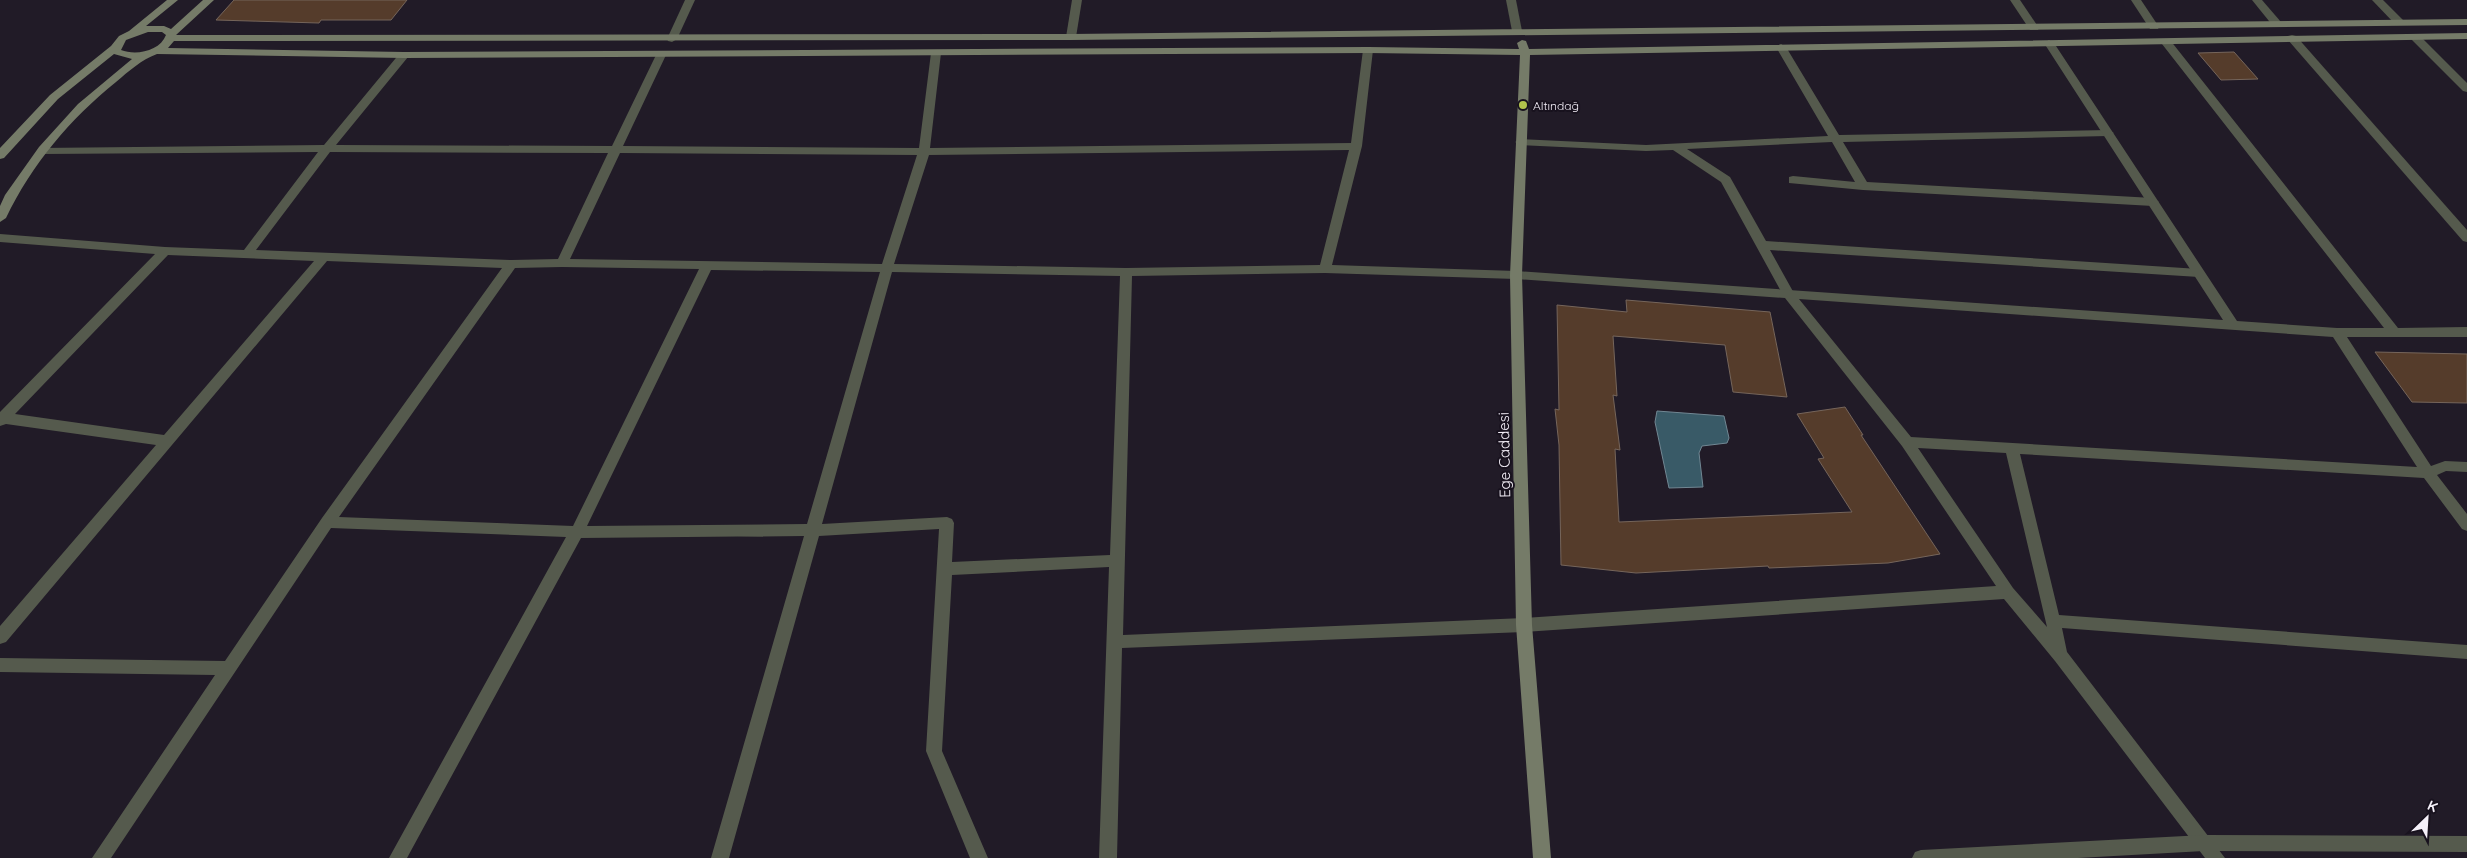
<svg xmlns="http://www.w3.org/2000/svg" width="2467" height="858" font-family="Quicksand,sans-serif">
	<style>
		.water { fill: #395a67; stroke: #718793 }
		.building { fill: #553c2b; stroke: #75655b }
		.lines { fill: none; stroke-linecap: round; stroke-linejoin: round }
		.service { fill: #555a4d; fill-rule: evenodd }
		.minor { fill: #555a4d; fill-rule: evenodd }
		.tertiary { fill: #555a4d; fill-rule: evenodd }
		.secondary { fill: #757b68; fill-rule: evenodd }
		.poi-dot { fill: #b2c34c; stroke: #18121e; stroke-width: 2 }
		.labels { text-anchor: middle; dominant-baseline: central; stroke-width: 4; stroke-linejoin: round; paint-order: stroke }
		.far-poi-label { font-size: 12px; fill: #f5f0f9; stroke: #18121e; text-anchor: start }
		.street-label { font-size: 15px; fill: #f5f0f9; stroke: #18121e }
	</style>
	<rect width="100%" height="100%" fill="#211b27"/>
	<polygon class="water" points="1657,411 1724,416 1729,438 1727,443 1702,446 1699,453 1703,487 1669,488 1655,422"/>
	<g class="building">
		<polygon points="234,0 407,0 391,20 321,20 319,23 216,20"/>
		<polygon points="2234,52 2258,79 2221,80 2198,53"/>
		<polygon points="1626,300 1770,312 1787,397 1733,392 1725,345 1613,336 1617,396 1613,395 1620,450 1615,449 1619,522 1852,512 1818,459 1824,458 1797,414 1845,407 1863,435 1861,435 1940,554 1888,563 1769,568 1768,566 1636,573 1561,565 1559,445 1555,409 1559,410 1557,305 1627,312"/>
		<polygon points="2375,352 2467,354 2467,403 2412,402"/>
	</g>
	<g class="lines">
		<polygon class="service" points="1781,44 1786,47 1839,135 2108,130 2114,133 2108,136 1843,142 1867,182 2153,198 2159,202 2153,206 1863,190 1789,183 1789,177 1793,176 1855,182 1832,142 1687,149 1730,177 1766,241 2199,269 2205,273 2199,277 1770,250 1795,295 1789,299 1783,295 1721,182 1673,150 1646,151 1521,145 1515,142 1521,139 1646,145 1828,136 1776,47"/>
		<g class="minor">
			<polygon points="685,0 695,0 677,39 672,42 668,41 667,39"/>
			<polygon points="1072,0 1082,0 1076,37 1071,40 1066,37"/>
			<polygon points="1506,0 1516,0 1522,31 1521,33 1513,33 1512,31"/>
			<polygon points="2010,0 2020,0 2039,28 2038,30 2030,30"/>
			<polygon points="2131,0 2141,0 2159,27 2158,29 2150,29"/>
			<polygon points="2252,0 2262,0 2281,22 2281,26 2273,26"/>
			<polygon points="2372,0 2383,0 2403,20 2403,24 2395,24"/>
			<polygon points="2415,34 2419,35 2467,83 2467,92 2463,91 2411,39 2411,35"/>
			<polygon points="2292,35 2296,36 2467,230 2467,242 2463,241 2288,40 2288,36"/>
			<path d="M 2166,39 L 2170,40 L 2398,328 L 2467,327 L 2467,337 L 2347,337 L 2431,466 L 2445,461 L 2467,462 L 2467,472 L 2446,471 L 2437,475 L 2467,514 L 2467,531 L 2462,529 L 2424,478 L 2020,454 L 2059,615 L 2467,645 L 2467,659 L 2062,628 L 2067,652 L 2225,858 L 2205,858 L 2055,661 L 2004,599 L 1524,632 L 1122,648 L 1117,858 L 1099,858 L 1109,567 L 952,575 L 942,751 L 988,858 L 970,858 L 926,751 L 939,529 L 819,536 L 729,858 L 711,858 L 804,536 L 581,538 L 407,858 L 389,858 L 566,537 L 331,528 L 111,858 L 92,858 L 215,675 L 0,672 L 0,658 L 225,661 L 322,518 L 502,268 L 327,261 L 6,642 L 0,644 L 0,626 L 156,445 L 6,424 L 0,426 L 0,412 L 155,254 L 0,242 L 0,234 L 165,247 L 244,250 L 318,152 L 43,154 L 39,152 L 39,148 L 324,145 L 400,53 L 408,53 L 408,57 L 336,145 L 612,146 L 656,55 L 661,52 L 666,55 L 623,146 L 919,148 L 931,53 L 936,50 L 941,53 L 930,148 L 1351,143 L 1363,50 L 1368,47 L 1373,50 L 1362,146 L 1332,265 L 1516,271 L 2223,320 L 2044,43 L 2049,40 L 2054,43 L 2237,321 L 2337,328 L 2384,328 L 2162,44 L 2161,42 ZM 1349,150 L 1320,265 L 1126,268 L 894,264 L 929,155 ZM 330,152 L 608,153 L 558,259 L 511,260 L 256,250 ZM 620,153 L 917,155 L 882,264 L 570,259 ZM 168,255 L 314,261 L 164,435 L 15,414 ZM 562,267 L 699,269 L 573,526 L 339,517 L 515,268 ZM 711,270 L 880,272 L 807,524 L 587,526 ZM 892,272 L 1120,276 L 1110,555 L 952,562 L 954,523 L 952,519 L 947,517 L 822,524 ZM 1325,273 L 1516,279 L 1785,298 L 1902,446 L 1996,586 L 1524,618 L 1123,635 L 1132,276 ZM 1799,299 L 2333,337 L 2417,467 L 1911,437 ZM 1918,448 L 2006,453 L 2047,627 L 2013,588 Z"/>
		</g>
		<polygon class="tertiary" points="2204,835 2467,836 2467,852 2204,851 2078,858 1912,858 1915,852 1921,850"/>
		<path class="secondary" d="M 167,0 L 178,0 L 146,26 L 164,26 L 171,29 L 203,0 L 214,0 L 176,35 L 1071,34 L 2467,19 L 2467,25 L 1071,40 L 174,41 L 168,48 L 404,52 L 1368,47 L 1519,49 L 1517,43 L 1522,40 L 1526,41 L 1529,49 L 2467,33 L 2467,39 L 1530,55 L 1522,275 L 1532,625 L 1551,858 L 1533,858 L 1516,625 L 1510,275 L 1520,55 L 1368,53 L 404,58 L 157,54 C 141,60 129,71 116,82 C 70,119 32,164 6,218 L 0,222 L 0,206 L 5,195 L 39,147 L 78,104 L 132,59 L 114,54 L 58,99 L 4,158 L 0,159 L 0,148 L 50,95 L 111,46 L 119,36 L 129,31 ZM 148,32 L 162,32 L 166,35 C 160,51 136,56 121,50 L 126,40 Z"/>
	</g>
	<circle class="poi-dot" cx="1523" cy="105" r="5"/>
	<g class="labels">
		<g class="far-poi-label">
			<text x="1533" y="105">Altındağ</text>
		</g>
		<g class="street-label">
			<text transform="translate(1504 455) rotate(-91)">Ege Caddesi</text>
		</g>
	</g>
	<g transform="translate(2427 818) rotate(25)" stroke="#18121e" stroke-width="4" paint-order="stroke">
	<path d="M0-4L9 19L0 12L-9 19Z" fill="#f5f0f9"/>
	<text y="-8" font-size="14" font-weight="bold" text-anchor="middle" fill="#f5f0f9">K</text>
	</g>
</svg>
